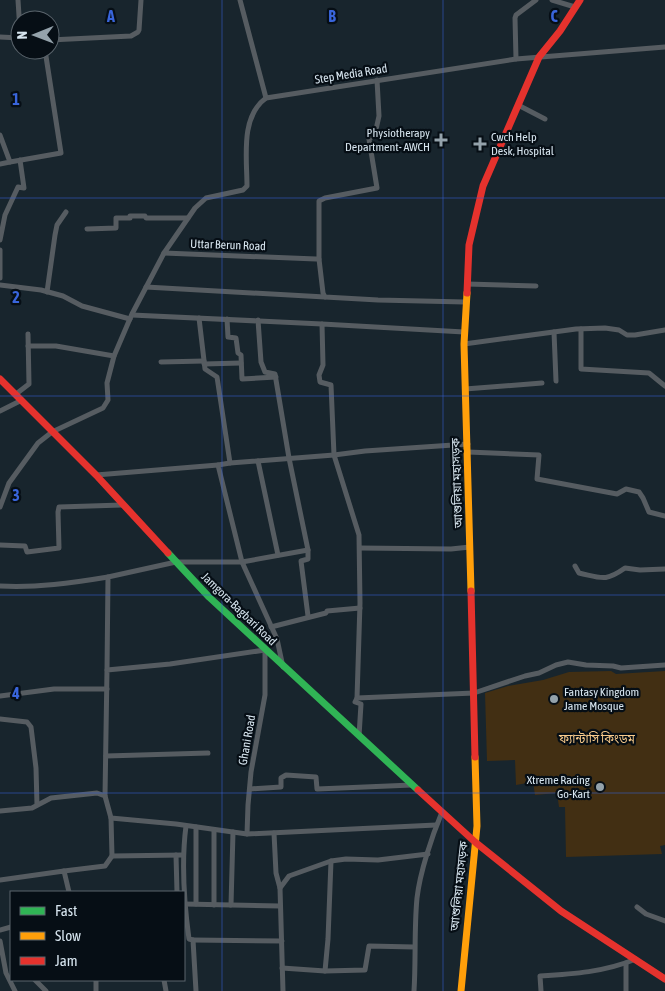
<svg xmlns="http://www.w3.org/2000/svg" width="665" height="991" font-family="'Asap Condensed','Noto Sans Bengali',sans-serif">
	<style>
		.green { fill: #422f13 }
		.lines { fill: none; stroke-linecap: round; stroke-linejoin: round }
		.street { stroke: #565c61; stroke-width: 5 }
		.fast { stroke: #30b455; stroke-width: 7 }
		.slow { stroke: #ff9f0a; stroke-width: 7 }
		.jam { stroke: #e5322d; stroke-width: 7 }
		.grid { fill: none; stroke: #3965db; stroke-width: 1; stroke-opacity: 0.55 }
		.poi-dot { fill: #94a2ab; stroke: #060e15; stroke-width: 2 }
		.labels { text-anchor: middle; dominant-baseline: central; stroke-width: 4.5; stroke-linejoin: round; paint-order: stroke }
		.street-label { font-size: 12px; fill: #d7e5ef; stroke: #060e15 }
		.poi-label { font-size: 12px; fill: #d7e5ef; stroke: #060e15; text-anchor: end }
		.park-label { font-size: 12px; fill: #f8ca8b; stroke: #060e15 }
		.grid-label { font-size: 16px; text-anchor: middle; font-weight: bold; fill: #3965db; stroke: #060e15; stroke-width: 4.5; stroke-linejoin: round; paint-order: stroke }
	</style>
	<rect width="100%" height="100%" fill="#18252d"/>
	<polygon class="green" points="611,671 616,674 665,671 665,845 660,846 662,854 566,857 565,807 559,807 557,793 535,795 533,782 516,785 515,760 487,761 485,693 508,686 543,680 569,672"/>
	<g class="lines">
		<g class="street">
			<polyline points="18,0 20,31"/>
			<polyline points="240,0 266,98 516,59 665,47"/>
			<polyline points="552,0 575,7"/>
			<polyline points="0,37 20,38"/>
			<polyline points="50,40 131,36 138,32 139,30 141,0"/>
			<polyline points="516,59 515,18 516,15 536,0"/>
			<path d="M 266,98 C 240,117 247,158 247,186 L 243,190 L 206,198 L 195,208 L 164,253 L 316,259 L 319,259 L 323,293 L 325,297 L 378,300 L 465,302"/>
			<polyline points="518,105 545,119"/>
			<polyline points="0,135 10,162 0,164"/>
			<polyline points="10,162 61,153 45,50"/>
			<polyline points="87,229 116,228 116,218 130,218 130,216 145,216 146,218 188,218"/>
			<polyline points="0,240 5,215 18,187 24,188 20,160"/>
			<polyline points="0,250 0,278"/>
			<polyline points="319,259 319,201 325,198 377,188 369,139 375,134 379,116 377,80"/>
			<polyline points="467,284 536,286"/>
			<polyline points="0,285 41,290 63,296 82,306 130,319"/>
			<polyline points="146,287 325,297"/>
			<polyline points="47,292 55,235 57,225 66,212"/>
			<polyline points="132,315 322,324"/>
			<polyline points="199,318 205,369 217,377 230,463 218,465 242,562 277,639 283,667"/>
			<polyline points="227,319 228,337 236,338 238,353 241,355 242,379 276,377"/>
			<polyline points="581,329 581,369 649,373 665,386"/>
			<polyline points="554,332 556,381"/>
			<polyline points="464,344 576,329 605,328 619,330 627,335 635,335 665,330"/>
			<polyline points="28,346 56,346 114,356"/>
			<polyline points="161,362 204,361"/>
			<polyline points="204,364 241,363"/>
			<polyline points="465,389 542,383"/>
			<polyline points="16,394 29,384 28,334"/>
			<polyline points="0,411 22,400"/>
			<polyline points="468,452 539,455 537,479 617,494 626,489 639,492 643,498 649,512 665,516"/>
			<polyline points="258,461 278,555"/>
			<polyline points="230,463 334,455 365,451 468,444"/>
			<polyline points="96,475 218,465"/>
			<polyline points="0,507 9,483 38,443 52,432 103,408 108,400 107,383 114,356 132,314 164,253"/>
			<polyline points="0,545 25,546 27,552 59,548 58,512 59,507 122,505"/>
			<polyline points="360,548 451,549 470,547"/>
			<polyline points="308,550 308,559 301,561 308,616"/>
			<path d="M 575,566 L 579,573 C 602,578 605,582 625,568 L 640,570 L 665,569"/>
			<path d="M 0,586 C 36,588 72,583 108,577"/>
			<polyline points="271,627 326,613 327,611 360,608"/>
			<polyline points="107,670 108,577 176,562 242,562 308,550 289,458 275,374 265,372 261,362 258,320"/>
			<polyline points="0,696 54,689 107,689"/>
			<polyline points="357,698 474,693 525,676 539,673 556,665 568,662 586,665 613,666 621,668 665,665"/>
			<polyline points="0,719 27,722 31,727 36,768 37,805"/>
			<polyline points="359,736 361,704 355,702 357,698 360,603 359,535 334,455 331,385 320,382 319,375 323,365 322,324 464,332"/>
			<polyline points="106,756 208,753"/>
			<polyline points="250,789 281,787 281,778 286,775 316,777 317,789 412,785"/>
			<polyline points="105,796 107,670 170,664 265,650 265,695 251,772 248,805 247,834"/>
			<polyline points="0,811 32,808 51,798 97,793 105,796 111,818 176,824 247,834 436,825"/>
			<path d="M 186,826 C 181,864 184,902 189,939 L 193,940 L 196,991"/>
			<polyline points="274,833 276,873 280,888"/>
			<polyline points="176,855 177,892"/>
			<polyline points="112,856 183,855"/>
			<polyline points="64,871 105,866 112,856 111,818"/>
			<polyline points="0,880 64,871 69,892"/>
			<polyline points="184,904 280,906"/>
			<polyline points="196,904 196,827"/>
			<polyline points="214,905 214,830"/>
			<polyline points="231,905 233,832"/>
			<polyline points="637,907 646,914 665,921"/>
			<polyline points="0,930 11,927"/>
			<polyline points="193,940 282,941"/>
			<polyline points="0,941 6,973 15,991"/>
			<polyline points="626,963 626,991"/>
			<polyline points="282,968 325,971 365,970 369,946 414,947"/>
			<polyline points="325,971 328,939 331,861"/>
			<polyline points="35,980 46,991"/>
			<polyline points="164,980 166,991"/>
			<polyline points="96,991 96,980"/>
			<polyline points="283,991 280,888 289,876 331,861 346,859 378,860 428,854"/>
			<path d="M 414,991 C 416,960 414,929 417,898 C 420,872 432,836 442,812"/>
			<path d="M 541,991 L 540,976 C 574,974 604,972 636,959"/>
		</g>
		<polyline class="fast" points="168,553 209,597 418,790"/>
		<g class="slow">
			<polyline points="467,293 464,344 471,591"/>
			<polyline points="461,991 477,826 475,757"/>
		</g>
		<g class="jam">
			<polyline points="467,293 469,245 483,186 539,57 560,31 580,0"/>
			<polyline points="0,379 96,475 168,553"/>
			<polyline points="471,591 475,757"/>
			<polyline points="418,790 475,842 561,911 665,979"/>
		</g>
	</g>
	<path class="grid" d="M 222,0 L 222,991M 443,0 L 443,991M 0,198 L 665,198M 0,396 L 665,396M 0,595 L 665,595M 0,793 L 665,793"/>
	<g class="poi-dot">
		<path d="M438.5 132.5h5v5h5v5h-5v5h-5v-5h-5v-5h5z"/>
		<path d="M477.5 136.5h5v5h5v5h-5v5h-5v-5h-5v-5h5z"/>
		<circle cx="554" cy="699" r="5"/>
		<circle cx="600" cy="787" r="5"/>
	</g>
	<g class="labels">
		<g class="street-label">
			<text transform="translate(351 74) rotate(-9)">Step Media Road</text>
			<text transform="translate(228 245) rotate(2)">Uttar Berun Road</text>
			<text transform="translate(457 483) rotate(-92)">আশুলিয়া মহাসড়ক</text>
			<text transform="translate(239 609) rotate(44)">Jamgora-Bagbari Road</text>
			<text transform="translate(247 740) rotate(-80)">Ghani Road</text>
			<text transform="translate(459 886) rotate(-84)">আশুলিয়া মহাসড়ক</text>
		</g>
		<g class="poi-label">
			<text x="430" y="133">Physiotherapy<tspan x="430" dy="14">Department- AWCH</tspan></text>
			<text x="491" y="137" text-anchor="start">Cwch Help<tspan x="491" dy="14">Desk, Hospital</tspan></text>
			<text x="564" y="692" text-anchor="start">Fantasy Kingdom<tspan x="564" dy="14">Jame Mosque</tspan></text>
			<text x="590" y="780">Xtreme Racing<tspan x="590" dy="14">Go-Kart</tspan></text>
		</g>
		<g class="park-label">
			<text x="597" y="739">ফ্যান্টাসি কিংডম</text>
		</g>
	</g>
	<g class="grid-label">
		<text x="111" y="22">A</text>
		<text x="332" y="22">B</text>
		<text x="554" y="22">C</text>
		<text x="16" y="105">1</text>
		<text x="16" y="303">2</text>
		<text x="16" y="501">3</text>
		<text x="16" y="699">4</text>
	</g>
	<rect x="10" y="891" width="175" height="90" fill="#060e15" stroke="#5a646c"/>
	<rect x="20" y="907" width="25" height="8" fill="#30b455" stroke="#5a646c"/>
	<text x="55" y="916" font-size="15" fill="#d7e5ef">Fast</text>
	<rect x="20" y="932" width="25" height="8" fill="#ff9f0a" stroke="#5a646c"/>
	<text x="55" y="941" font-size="15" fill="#d7e5ef">Slow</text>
	<rect x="20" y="957" width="25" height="8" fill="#e5322d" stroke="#5a646c"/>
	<text x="55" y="966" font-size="15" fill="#d7e5ef">Jam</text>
	<g transform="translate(35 35) rotate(269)"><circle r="24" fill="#060e15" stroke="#5a646c"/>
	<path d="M0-4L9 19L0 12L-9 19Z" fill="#94a2ab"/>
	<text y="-8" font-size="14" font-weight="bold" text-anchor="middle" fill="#d7e5ef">N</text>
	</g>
</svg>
